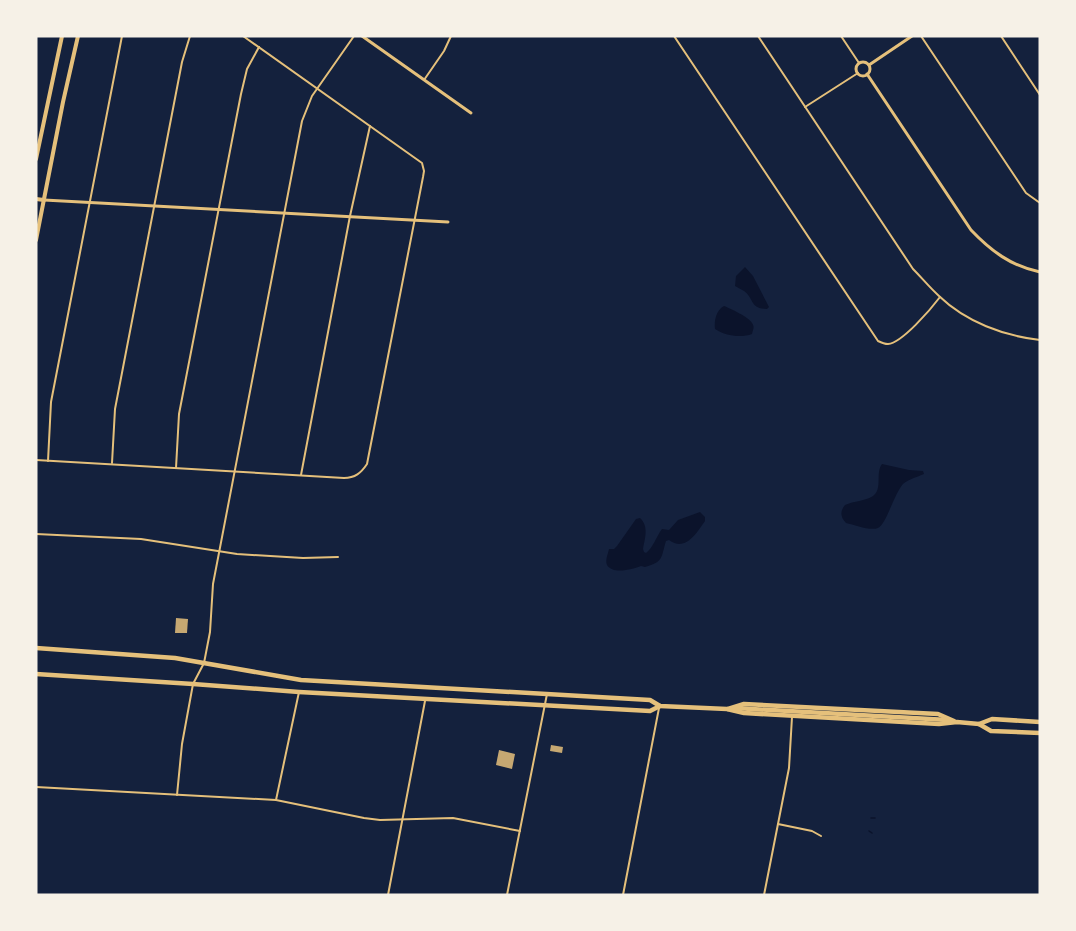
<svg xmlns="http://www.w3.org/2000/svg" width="1076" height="931" font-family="'Source Serif 4',serif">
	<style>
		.water { fill: #0b132b }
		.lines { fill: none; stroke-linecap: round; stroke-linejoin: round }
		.stream { stroke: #0b132b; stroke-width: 1.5 }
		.building { fill: #c6a872 }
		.minor { stroke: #e5c07b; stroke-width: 2 }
		.tertiary { stroke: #e5c07b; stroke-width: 3 }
		.secondary { stroke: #e5c07b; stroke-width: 4 }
		.trunk { stroke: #e5c07b; stroke-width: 4.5 }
	</style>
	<rect width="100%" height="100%" fill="#14213d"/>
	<g class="water">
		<path d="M 745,267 L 753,276 L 769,307 L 767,309 C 750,309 754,298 744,291 C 741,289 738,288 735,286 L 736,276 Z"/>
		<path d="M 724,306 C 731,309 749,317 752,323 C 755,327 753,329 752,334 C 741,338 725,336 715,329 C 714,321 716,310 724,306 Z"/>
		<path d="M 882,464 L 909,470 L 923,471 L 924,474 C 917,477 909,479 903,484 C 894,494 886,525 878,528 C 870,531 855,525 846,523 C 840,517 840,511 845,505 C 854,501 865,501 873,496 C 883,489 875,473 882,464 Z"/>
		<path d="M 700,512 L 705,517 L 705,521 C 696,534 685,552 669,540 L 666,541 C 661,557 664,562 645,567 L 641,566 C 633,569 613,575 607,565 C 605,560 608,554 609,549 L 614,549 L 617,546 L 636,519 L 640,518 C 649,526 645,538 643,549 L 644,552 L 646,553 C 653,548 656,537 662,529 L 669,530 L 678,520 Z"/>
	</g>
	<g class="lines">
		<g class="stream">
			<polyline points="871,818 875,818"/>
			<polyline points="869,831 872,833"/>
		</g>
	</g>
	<g class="building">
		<polygon points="176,618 188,619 187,633 175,633"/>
		<polygon points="551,745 563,747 562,753 550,751"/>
		<polygon points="499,750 515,754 512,769 496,765"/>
	</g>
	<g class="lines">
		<g class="minor">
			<path d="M 674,36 L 878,341 C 882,343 884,344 888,344 C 902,343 931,309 940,297"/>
			<path d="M 758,36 L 913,269 C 922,278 930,288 939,296 C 966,322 1004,336 1040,340"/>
			<polyline points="841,36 859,63"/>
			<polyline points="921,36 1026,193 1040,203"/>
			<polyline points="1001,36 1040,95"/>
			<polyline points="424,80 444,51 451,36"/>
			<polyline points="805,107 858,73"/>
			<path d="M 36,460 L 344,478 C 355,478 361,473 367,464 L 423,177 L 424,171 L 422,163 L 243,36"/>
			<polyline points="48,461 51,402 122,36"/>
			<polyline points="112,463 115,409 182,62 190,36"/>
			<polyline points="176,468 179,414 241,94 247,69 259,47"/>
			<polyline points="301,475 350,216 370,126"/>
			<polyline points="36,534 141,539 237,554 303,558 338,557"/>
			<polyline points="36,787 276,800 364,818 380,820 453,818 520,831"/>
			<polyline points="177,795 182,744 193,684 204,663 210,632 213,584 302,121 312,96 354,36"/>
			<polyline points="276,800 299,692"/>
			<polyline points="778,824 812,831 821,836"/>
			<polyline points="388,895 425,701"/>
			<polyline points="507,895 547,694"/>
			<polyline points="623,895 659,708"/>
			<polyline points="764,895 789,768 792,717"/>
		</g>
		<g class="tertiary">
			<polyline points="362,36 471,113"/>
			<circle cx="863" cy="69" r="7"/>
			<polyline points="869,65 912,36"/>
			<path d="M 867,74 L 971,230 C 991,251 1011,266 1040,272"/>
			<polyline points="44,200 448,222"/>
		</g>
		<g class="secondary">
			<polyline points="36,159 62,36"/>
			<polyline points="36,199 44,200"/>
			<polyline points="36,240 63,102 78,36"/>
		</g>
		<g class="trunk">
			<polyline points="36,648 175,658 301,680 650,700 660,706 727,709 744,713 939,724 957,722 979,724 992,719 1040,722"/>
			<polyline points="36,674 193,684 299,692 650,711 660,706"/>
			<polyline points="735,708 948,720"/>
			<polyline points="728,709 744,704 938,714 954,721"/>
			<polyline points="979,724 991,731 1040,733"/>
		</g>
	</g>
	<rect width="1076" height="931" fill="none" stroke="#f6f1e7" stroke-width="75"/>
</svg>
